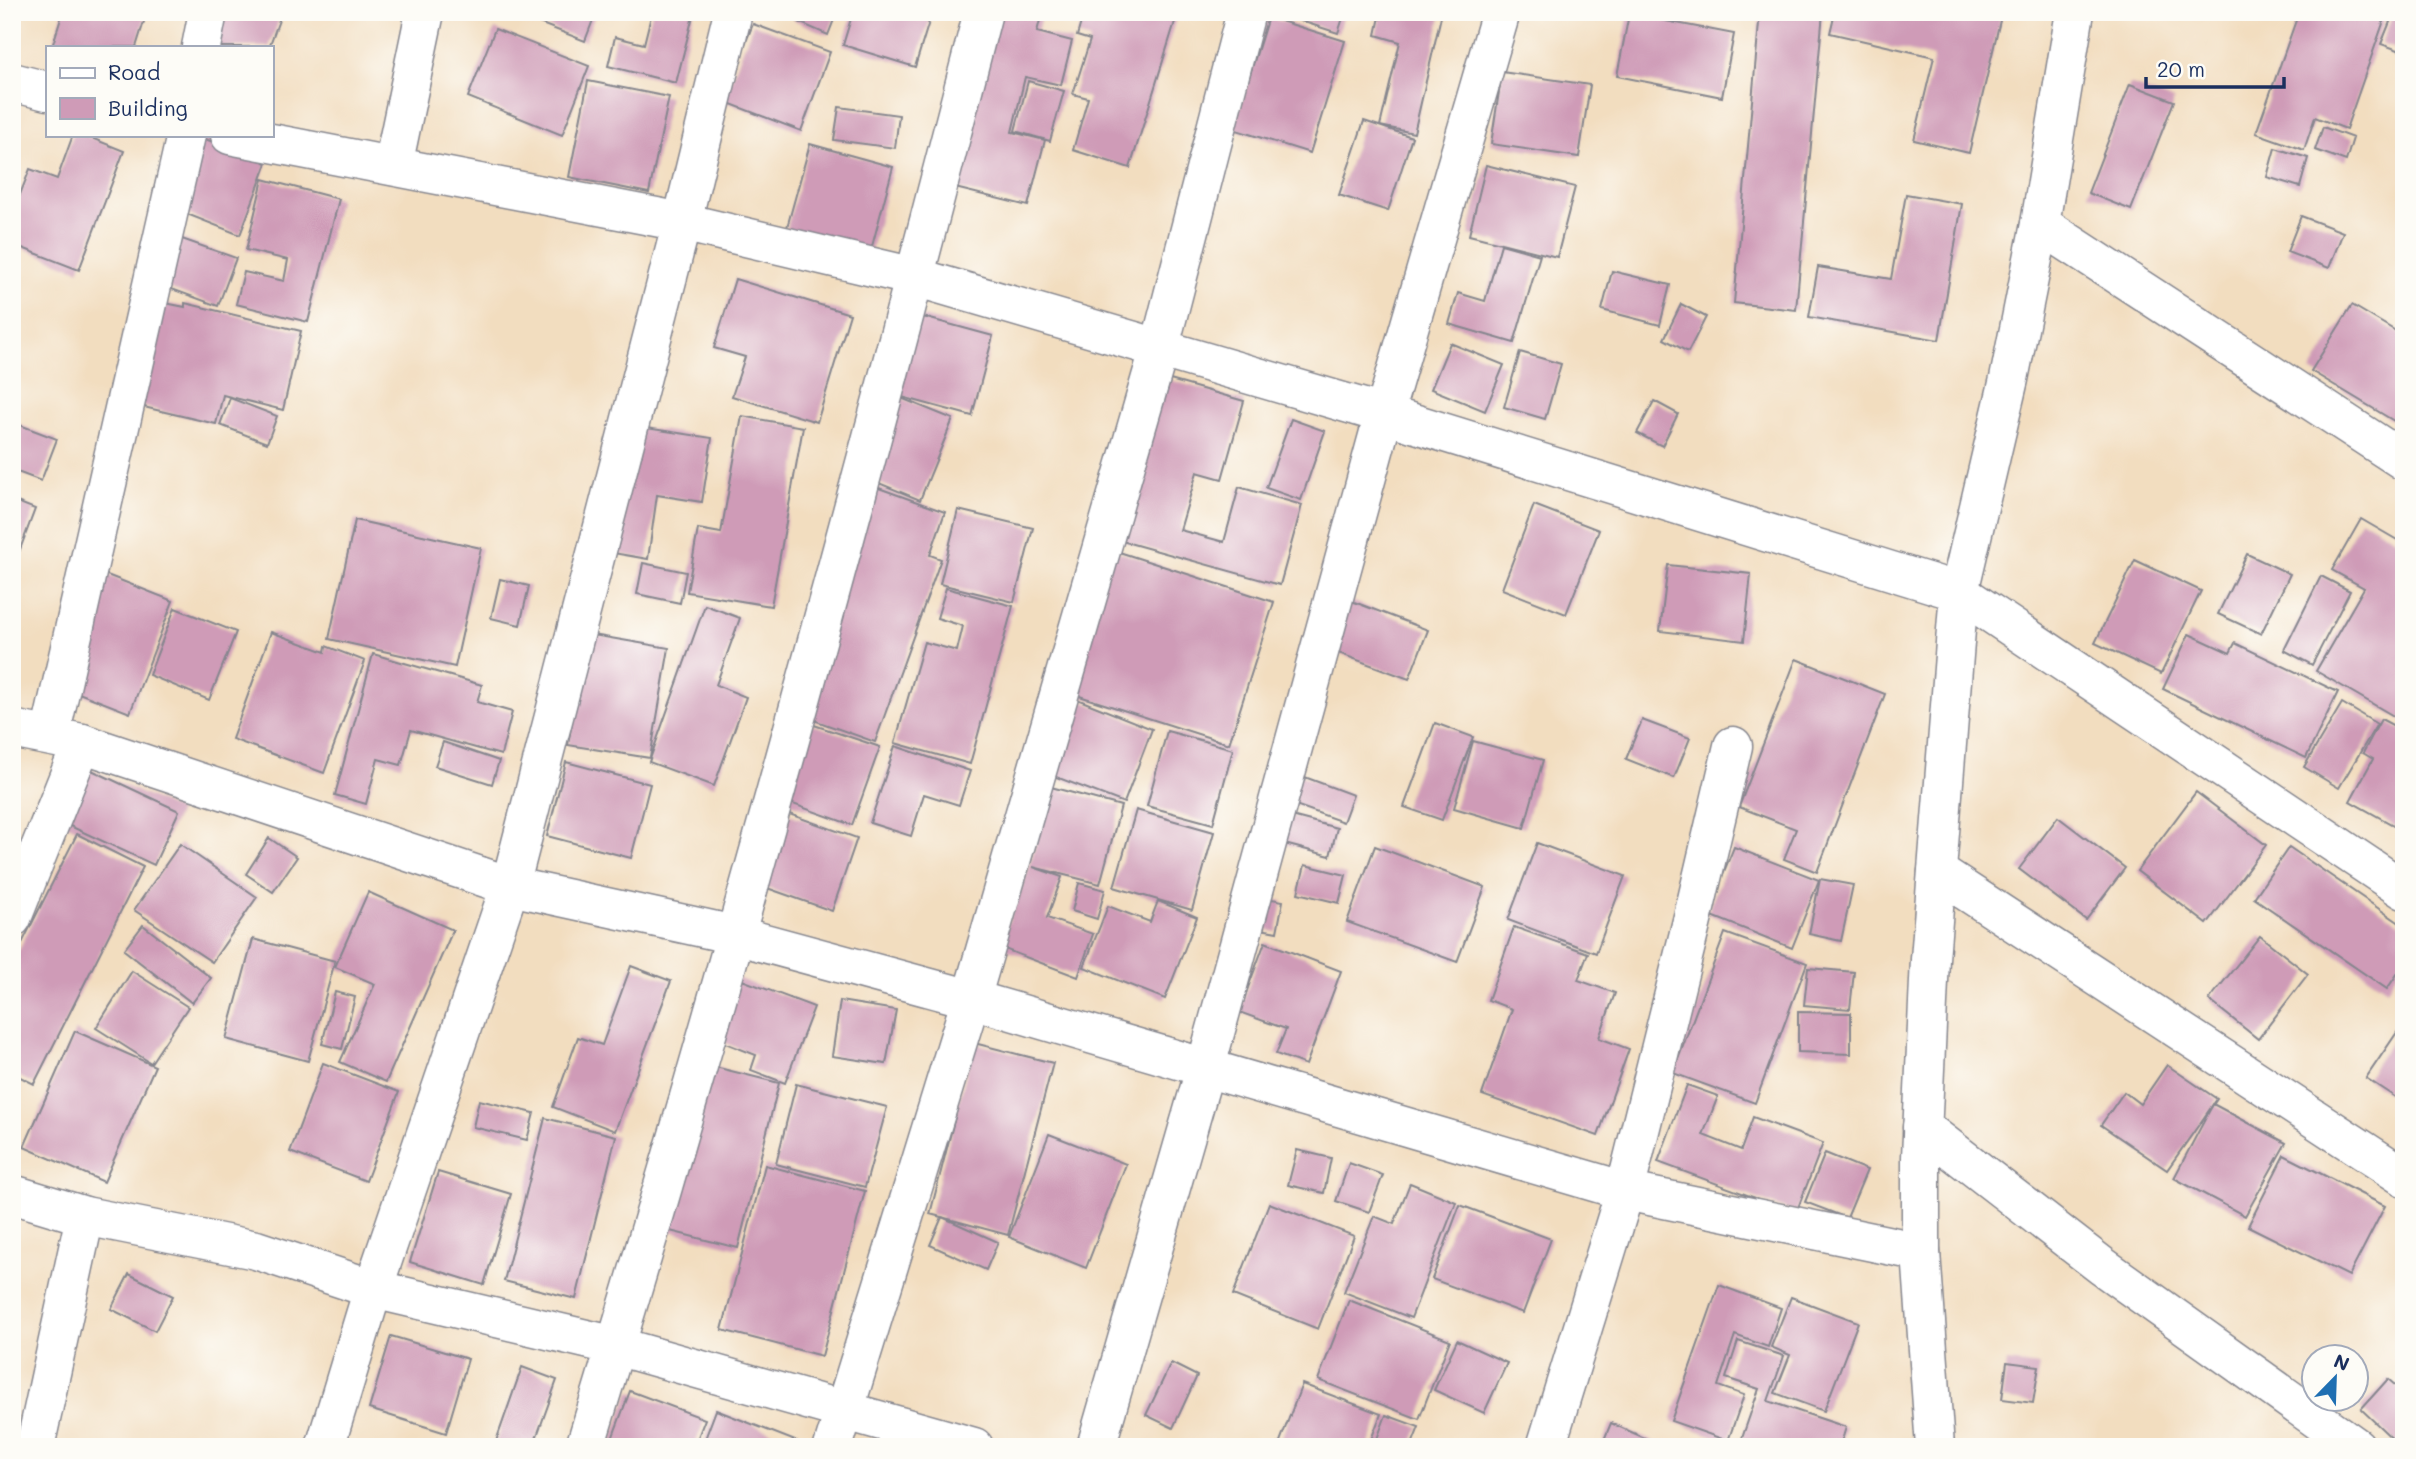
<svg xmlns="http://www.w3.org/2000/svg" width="2416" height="1459" font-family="Mali,sans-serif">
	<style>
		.building { fill: #cf9bb7 }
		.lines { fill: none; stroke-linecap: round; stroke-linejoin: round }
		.minor-casing { stroke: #86868e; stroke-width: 41 }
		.tertiary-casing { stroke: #86868e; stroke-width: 41 }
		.minor { stroke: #fff; stroke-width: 38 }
		.tertiary { stroke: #fff; stroke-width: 38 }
	</style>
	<rect width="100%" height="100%" fill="#fdfcf7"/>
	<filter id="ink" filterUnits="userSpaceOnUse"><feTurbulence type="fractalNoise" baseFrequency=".0143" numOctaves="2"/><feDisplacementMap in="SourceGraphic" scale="14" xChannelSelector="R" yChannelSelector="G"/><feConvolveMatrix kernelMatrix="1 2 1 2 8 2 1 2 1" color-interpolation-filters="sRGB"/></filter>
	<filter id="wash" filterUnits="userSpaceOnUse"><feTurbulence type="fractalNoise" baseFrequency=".00686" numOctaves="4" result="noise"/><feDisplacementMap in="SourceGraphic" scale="28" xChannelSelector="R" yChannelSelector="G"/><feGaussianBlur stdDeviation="1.57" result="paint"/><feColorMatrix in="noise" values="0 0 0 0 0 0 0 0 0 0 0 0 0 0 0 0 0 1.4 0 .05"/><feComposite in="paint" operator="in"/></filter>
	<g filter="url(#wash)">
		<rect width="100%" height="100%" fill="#f2ddbf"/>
		<g id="blocks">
			<g class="building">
				<polygon points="63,12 147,12 136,47 52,47"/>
				<polygon points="214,12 282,12 269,47 201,47"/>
				<polygon points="511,12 596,12 585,41"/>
				<polygon points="652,12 694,12 676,83 608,66 615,37 644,44"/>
				<polygon points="797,12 837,12 828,35 794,20"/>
				<polygon points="853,12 932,12 915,67 843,45"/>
				<polygon points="995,12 1042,12 1037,32 1072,41 1061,85 1025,77 1012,132 1045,140 1028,206 951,187"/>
				<polygon points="1084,12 1178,12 1130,168 1073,150 1088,98 1073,94 1090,40 1077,36"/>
				<polygon points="1273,12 1345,12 1338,33"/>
				<polygon points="1381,12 1442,12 1414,133 1380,126 1400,42 1376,35"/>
				<polygon points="1760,12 1823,12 1796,310 1734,303"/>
				<polygon points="1835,12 2002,12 1969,153 1914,140 1934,57 1830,33"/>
				<polygon points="2299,12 2313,12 2326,17 2328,12 2387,12 2346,129 2315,117 2304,150 2256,133"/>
				<polygon points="2394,12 2404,12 2404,52 2381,44"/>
				<polygon points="1629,14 1734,34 1722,97 1617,76"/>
				<polygon points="1268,17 1345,41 1310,153 1233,129"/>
				<polygon points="753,24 830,52 801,131 723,101"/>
				<polygon points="495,29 589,66 562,135 468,97"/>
				<polygon points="1502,72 1590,85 1579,157 1491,144"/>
				<polygon points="588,81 669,97 649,193 569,177"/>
				<polygon points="1028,81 1064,91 1050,141 1015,131"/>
				<polygon points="2130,84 2174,101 2131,210 2088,193"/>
				<polygon points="839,107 899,115 895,148 834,140"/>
				<polygon points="1364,121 1412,137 1388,211 1339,195"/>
				<polygon points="2323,127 2353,138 2346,161 2315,150"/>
				<polygon points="73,135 84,135 124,151 79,270 12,244 12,215 30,169 57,179"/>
				<polygon points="195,135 267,163 240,235 164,205"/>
				<polygon points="810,144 893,167 870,254 786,231"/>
				<polygon points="2275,148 2308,158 2300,187 2267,177"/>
				<polygon points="1486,165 1575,187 1557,257 1469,235"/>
				<polygon points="263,179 339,199 308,322 236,304 244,272 284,281 288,260 246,250"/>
				<polygon points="1906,194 1962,204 1939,340 1809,317 1818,267 1891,279"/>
				<polygon points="2301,216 2343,232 2329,268 2287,252"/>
				<polygon points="165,233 236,258 218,306 147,280"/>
				<polygon points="1501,244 1540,255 1514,343 1449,324 1458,293 1485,301"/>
				<polygon points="1612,271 1670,285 1660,325 1602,310"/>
				<polygon points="735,279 850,314 817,422 732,396 745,357 714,348"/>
				<polygon points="155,301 185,307 185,303 301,331 283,410 223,395 216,424 131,404"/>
				<polygon points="1681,304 1706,317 1688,352 1664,339"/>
				<polygon points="2352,305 2404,336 2404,427 2311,371"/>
				<polygon points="912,314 993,336 972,416 891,394"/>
				<polygon points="1450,343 1504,365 1485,411 1431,389"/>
				<polygon points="1520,352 1561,364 1545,419 1504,407"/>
				<polygon points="1156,376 1244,401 1222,479 1197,472 1180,530 1224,542 1239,487 1302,505 1280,585 1111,538"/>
				<polygon points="896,396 953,419 920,500 864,477"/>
				<polygon points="230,398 277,416 267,443 220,425"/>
				<polygon points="1654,401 1678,414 1662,446 1637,433"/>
				<polygon points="742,416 803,427 771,606 687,592 698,529 721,533"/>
				<polygon points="1291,419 1325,431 1301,500 1266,488"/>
				<polygon points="12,422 57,439 41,481 12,470"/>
				<polygon points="633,426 712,438 702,502 657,495 648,559 613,553"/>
				<polygon points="876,487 945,512 930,555 941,559 875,742 794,713"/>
				<polygon points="12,500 35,509 19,552 12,550"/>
				<polygon points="1534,505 1599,530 1566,614 1502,589"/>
				<polygon points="958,510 1033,528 1014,602 940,584"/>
				<polygon points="2361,519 2404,544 2404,722 2316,671 2364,588 2332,570"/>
				<polygon points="355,520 481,548 455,667 329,639"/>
				<polygon points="1113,550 1274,602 1229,744 1067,692"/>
				<polygon points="2247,554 2290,574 2261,634 2218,614"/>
				<polygon points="2135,560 2201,591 2161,674 2095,643"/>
				<polygon points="643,563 686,572 680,603 637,594"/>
				<polygon points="1668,565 1751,574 1744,641 1660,631"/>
				<polygon points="102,573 173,601 130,713 58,685"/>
				<polygon points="2321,576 2350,591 2312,665 2284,650"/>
				<polygon points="500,579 529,586 520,625 491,618"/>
				<polygon points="946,588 1013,606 970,764 895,743 924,642 957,651 963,626 937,618"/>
				<polygon points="1349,600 1428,630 1409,679 1330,650"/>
				<polygon points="705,605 740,618 716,685 746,697 714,786 649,762"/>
				<polygon points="175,608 236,632 209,700 149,675"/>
				<polygon points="271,632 325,652 326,646 365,661 324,773 232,739"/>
				<polygon points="587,634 669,648 650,758 568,745"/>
				<polygon points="2189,634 2230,653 2235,643 2338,692 2306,758 2163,689"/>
				<polygon points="373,654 482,685 477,702 512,712 501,755 411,730 401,765 378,759 366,804 335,795"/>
				<polygon points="1796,659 1885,694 1817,872 1784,859 1796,829 1739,807"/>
				<polygon points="1072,697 1152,729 1124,803 1043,772"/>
				<polygon points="2342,703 2377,724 2339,788 2304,767"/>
				<polygon points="2381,719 2404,731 2404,831 2350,801 2373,759 2363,753"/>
				<polygon points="1642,720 1690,738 1674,778 1626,759"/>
				<polygon points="802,721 880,747 852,825 776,798"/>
				<polygon points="1435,723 1473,737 1442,820 1404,807"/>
				<polygon points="1167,731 1233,749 1213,824 1147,806"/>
				<polygon points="1473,741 1543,760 1524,828 1454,808"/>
				<polygon points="443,742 499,761 492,784 435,766"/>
				<polygon points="895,746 970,771 959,805 924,794 911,836 870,823"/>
				<polygon points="566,762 650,784 631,858 547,836"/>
				<polygon points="83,766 179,811 154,865 57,820"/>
				<polygon points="1294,773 1353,795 1343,822 1284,801"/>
				<polygon points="1051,787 1121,806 1100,884 1033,867 1062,877 1047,918 1093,934 1078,977 999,947 1030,865"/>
				<polygon points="2196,792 2266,845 2207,924 2137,871"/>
				<polygon points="778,810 857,838 832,911 753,883"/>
				<polygon points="1136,810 1214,832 1192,910 1114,887"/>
				<polygon points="1284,814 1337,828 1330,856 1277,842"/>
				<polygon points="2058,817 2125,868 2086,920 2019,869"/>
				<polygon points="77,834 143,867 34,1084 12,1073 12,963"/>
				<polygon points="269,838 297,857 273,892 246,874"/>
				<polygon points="1537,843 1625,876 1596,953 1508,920"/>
				<polygon points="180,844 257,897 212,962 134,910"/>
				<polygon points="1375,846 1485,887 1457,962 1347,922"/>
				<polygon points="1734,847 1819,880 1792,948 1707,914"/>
				<polygon points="2289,847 2404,926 2404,964 2387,989 2254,898"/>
				<polygon points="1305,865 1346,875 1339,903 1298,893"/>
				<polygon points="1820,879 1853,885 1841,941 1809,934"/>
				<polygon points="1079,883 1105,890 1097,919 1072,911"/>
				<polygon points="368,892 453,930 386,1082 340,1062 375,984 335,967"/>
				<polygon points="1255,896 1283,901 1277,932 1250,927"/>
				<polygon points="1158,901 1197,917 1165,999 1084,967 1108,906 1150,922"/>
				<polygon points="143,925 211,978 192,1003 124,950"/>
				<polygon points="1514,927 1588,953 1578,980 1615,993 1599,1038 1629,1049 1598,1136 1482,1095 1512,1009 1488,1000"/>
				<polygon points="1725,933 1807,963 1755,1103 1673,1073"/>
				<polygon points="2260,936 2308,974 2258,1039 2209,1000"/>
				<polygon points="253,939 335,961 308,1061 226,1039"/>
				<polygon points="1265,942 1341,971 1306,1065 1276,1054 1286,1029 1239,1012"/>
				<polygon points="631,966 671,981 615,1131 553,1107 578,1037 602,1045"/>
				<polygon points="1808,968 1854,972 1850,1009 1804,1005"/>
				<polygon points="132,971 188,1007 151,1063 96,1028"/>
				<polygon points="734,977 814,1007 785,1083 751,1070 756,1055 710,1037"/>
				<polygon points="335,992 355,997 342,1049 322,1044"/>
				<polygon points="840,1001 896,1010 886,1064 832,1056"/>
				<polygon points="1798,1012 1851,1013 1851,1054 1798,1052"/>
				<polygon points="2404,1022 2404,1103 2366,1078"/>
				<polygon points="75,1031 155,1066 104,1182 24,1147"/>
				<polygon points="974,1043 1053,1063 1008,1235 930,1214"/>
				<polygon points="323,1063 399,1092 366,1181 290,1152"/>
				<polygon points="703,1064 779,1083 738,1248 662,1229"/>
				<polygon points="2167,1065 2217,1099 2167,1170 2101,1125 2124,1092 2140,1104"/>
				<polygon points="796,1084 887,1107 865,1187 776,1164"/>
				<polygon points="1687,1085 1718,1096 1703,1135 1741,1150 1753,1117 1823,1143 1796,1213 1658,1162"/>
				<polygon points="479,1100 534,1113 527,1140 473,1127"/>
				<polygon points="2213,1104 2286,1143 2245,1216 2174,1178"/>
				<polygon points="545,1118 616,1136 576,1299 504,1281"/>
				<polygon points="1049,1134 1126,1164 1086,1268 1009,1237"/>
				<polygon points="1297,1150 1331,1158 1324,1193 1288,1185"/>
				<polygon points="1825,1153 1867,1170 1847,1218 1805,1202"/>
				<polygon points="2284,1155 2385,1206 2349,1276 2248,1226"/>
				<polygon points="1349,1163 1383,1175 1369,1212 1336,1201"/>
				<polygon points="765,1165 865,1191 822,1356 722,1330"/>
				<polygon points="438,1172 511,1194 484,1285 410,1262"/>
				<polygon points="1410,1183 1456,1202 1411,1318 1344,1292 1374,1216 1394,1224"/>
				<polygon points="1269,1203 1354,1236 1318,1329 1233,1295"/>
				<polygon points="1460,1205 1551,1239 1523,1313 1432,1279"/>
				<polygon points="942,1217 998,1242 986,1270 930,1245"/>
				<polygon points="129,1274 173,1296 155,1331 111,1309"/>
				<polygon points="1719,1285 1781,1308 1768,1347 1735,1335 1718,1386 1744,1395 1728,1441 1671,1421"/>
				<polygon points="1791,1297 1858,1322 1824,1411 1775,1393 1790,1355 1771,1347"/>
				<polygon points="1349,1300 1450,1340 1419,1419 1318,1380"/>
				<polygon points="391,1336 468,1359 446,1433 369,1409"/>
				<polygon points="1457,1340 1507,1363 1484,1413 1434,1390"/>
				<polygon points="1738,1341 1784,1356 1768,1401 1846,1427 1840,1447 1739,1447 1759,1389 1726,1378"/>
				<polygon points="2007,1362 2039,1366 2033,1403 2002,1399"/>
				<polygon points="1171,1363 1197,1376 1173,1428 1146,1415"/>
				<polygon points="522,1367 557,1380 533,1447 494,1447"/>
				<polygon points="2388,1379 2404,1393 2404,1443 2401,1447 2361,1409"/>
				<polygon points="1302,1384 1381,1414 1368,1447 1278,1447"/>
				<polygon points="630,1391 705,1419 694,1447 609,1447"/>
				<polygon points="716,1410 798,1442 796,1447 702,1447"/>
				<polygon points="1386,1415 1419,1427 1411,1447 1374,1447"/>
				<polygon points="1611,1423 1665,1447 1601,1447"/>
			</g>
		</g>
	</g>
	<g filter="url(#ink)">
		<use href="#blocks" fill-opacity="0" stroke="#86868e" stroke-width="2"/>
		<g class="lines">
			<defs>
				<g id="minor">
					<polyline points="201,47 208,12"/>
					<polyline points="12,82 47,91"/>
					<polyline points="230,135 682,222 915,277 1384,414 1959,592 2404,890"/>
					<polyline points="393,166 425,12"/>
					<polyline points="2040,224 2404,461"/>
					<polyline points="12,729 82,743 510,886 735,935 971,999 1625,1191 1921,1252"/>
					<polyline points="50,736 186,135"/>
					<polyline points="1937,872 2404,1177"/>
					<polyline points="12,918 82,743"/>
					<polyline points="1922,1127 2102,1266 2356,1447"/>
					<polyline points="12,1194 85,1216 256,1250 373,1289 616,1346 974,1447"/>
					<polyline points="35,1447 85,1216"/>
					<polyline points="325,1447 373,1289 510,886 682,222 733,12"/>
					<path d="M 585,1447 C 730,973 860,493 983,12"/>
					<polyline points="833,1447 971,999 1159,350 1246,12"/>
					<polyline points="1096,1447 1206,1066 1384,414 1501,12"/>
					<polyline points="1546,1447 1625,1191 1692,921 1733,746"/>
				</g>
				<polyline id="tertiary" points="1935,1447 1921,1252 1921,1157 1930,959 1959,592 2009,379 2040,224 2075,12"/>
			</defs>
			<use href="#minor" class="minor-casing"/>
			<use href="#tertiary" class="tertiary-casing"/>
			<use href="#minor" class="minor"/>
			<use href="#tertiary" class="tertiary"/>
		</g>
	</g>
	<rect width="2416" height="1459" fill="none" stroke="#fdfcf7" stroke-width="42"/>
	<rect x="46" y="46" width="228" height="91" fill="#fdfcf7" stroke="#a3aaba" stroke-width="2"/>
	<rect x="60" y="68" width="35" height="10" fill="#ffffff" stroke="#a3aaba" stroke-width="2"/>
	<text x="108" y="80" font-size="21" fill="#1b2f5e">Road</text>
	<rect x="60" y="98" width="35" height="21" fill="#cf9bb7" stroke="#a3aaba" stroke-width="2"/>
	<text x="108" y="116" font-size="21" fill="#1b2f5e">Building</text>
	<g transform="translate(2335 1378) rotate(23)"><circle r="33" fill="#fdfcf7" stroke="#a3aaba" stroke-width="2"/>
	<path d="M0-5L12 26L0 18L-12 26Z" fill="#1f6fb2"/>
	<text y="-10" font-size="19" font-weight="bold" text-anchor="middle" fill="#1b2f5e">N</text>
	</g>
	<path d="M2146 77v10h138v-10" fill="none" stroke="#1b2f5e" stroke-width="3.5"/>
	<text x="2157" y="77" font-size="21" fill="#1b2f5e" stroke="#fdfcf7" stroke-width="5" paint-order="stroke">20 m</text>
</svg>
